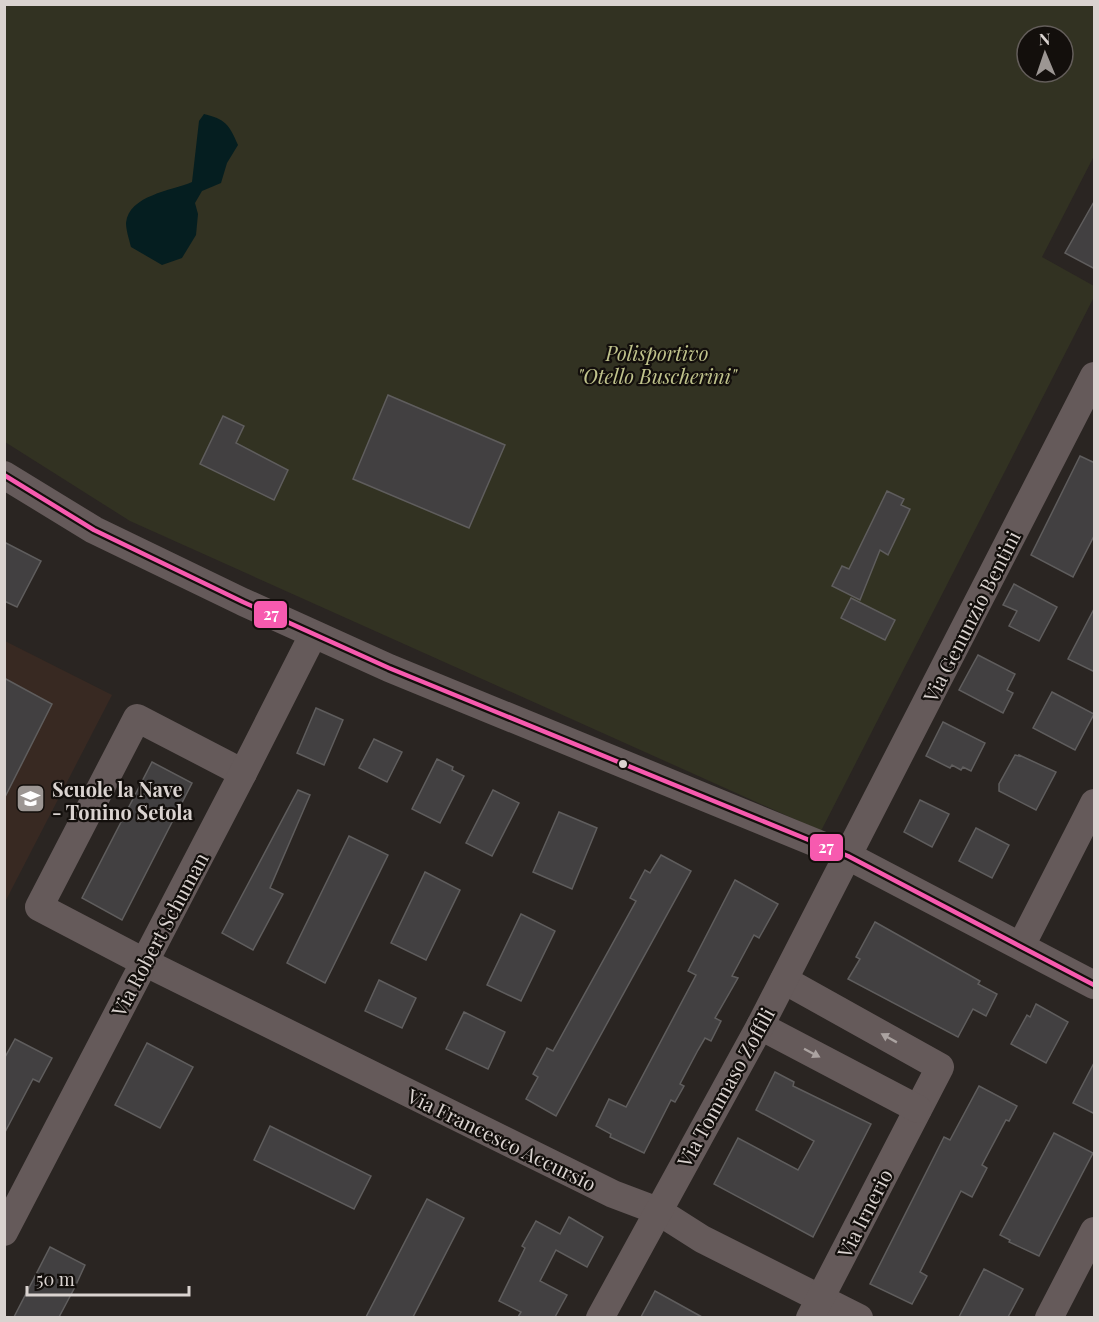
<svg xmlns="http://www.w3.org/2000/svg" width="1099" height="1322" font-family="'Playfair Display',serif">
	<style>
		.built { fill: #382922 }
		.green { fill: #323222; fill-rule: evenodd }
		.water { fill: #051e20 }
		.building { fill: #424041; stroke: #5f5d5d; stroke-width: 1.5 }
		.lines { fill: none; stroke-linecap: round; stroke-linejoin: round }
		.minor { stroke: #655a5a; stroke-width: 28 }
		.bus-1-casing { stroke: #130f0c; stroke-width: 9 }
		.bus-1 { stroke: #f75aaf; stroke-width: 4.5 }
		.oneway { fill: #aba3a1 }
		.bus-dot { fill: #dad3d0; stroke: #130f0c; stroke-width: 2 }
		.labels { text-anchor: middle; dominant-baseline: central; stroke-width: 4.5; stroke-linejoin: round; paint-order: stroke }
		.park-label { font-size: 20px; font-style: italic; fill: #c0c38c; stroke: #130f0c }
		.street-label { font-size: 20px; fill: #dad3d0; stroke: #130f0c }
		.poi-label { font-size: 20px; font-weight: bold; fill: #dad3d0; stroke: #130f0c; text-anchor: start }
		.line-badge { stroke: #130f0c; stroke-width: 2 }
		.badge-label { font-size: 16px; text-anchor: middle; font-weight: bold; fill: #fff }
	</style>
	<rect width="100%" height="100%" fill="#2a2522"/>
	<polygon class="built" points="5,641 112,695 5,902"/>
	<path class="green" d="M 4,5 L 1094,5 L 1094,156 L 1042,257 L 1094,286 L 1094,297 L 821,831 L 130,521 L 5,442 ZM 1027,36 L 1063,36 L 1063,72 L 1027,72 Z"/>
	<path class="water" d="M 204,114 C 225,119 229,124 238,145 L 227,163 L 221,183 L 202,191 L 195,203 L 198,214 L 196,235 L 182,258 L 162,265 L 131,247 C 129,239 126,230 126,223 C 129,195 171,191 192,182 L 199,121 Z"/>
	<g class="building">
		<polygon points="1095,200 1095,269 1065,253"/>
		<polygon points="388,395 505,445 469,528 353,479"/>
		<polygon points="223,416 244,426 236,443 288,470 274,500 200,464"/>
		<polygon points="1080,456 1095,463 1095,534 1073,577 1031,555"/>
		<polygon points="887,491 904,499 901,505 910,509 888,555 880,550 860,600 832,586 842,566 849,569"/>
		<polygon points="4,542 41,561 17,607 4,601"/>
		<polygon points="1014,584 1057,607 1039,641 1009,626 1017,611 1003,605"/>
		<polygon points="851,598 895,620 885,640 841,618"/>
		<polygon points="1095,607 1095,672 1068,659"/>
		<polygon points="978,655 1015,674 1007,690 1013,693 1003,713 959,690"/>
		<polygon points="4,678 52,704 4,799"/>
		<polygon points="1052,692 1094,714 1075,750 1033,728"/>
		<polygon points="316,708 343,720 324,765 297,753"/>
		<polygon points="943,722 985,743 971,771 963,767 961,770 952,765 950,768 926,756"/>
		<polygon points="374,739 402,752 387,782 359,768"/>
		<polygon points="1015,755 1019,756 1019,755 1056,772 1036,810 999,791 999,784"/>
		<polygon points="437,759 453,767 452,770 464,776 440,823 412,809"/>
		<polygon points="152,762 192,783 122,920 82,898"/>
		<polygon points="298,790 310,795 270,888 283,894 253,950 222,933"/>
		<polygon points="493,790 519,803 492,856 466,843"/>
		<polygon points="920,800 949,814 932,847 904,832"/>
		<polygon points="559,812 597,828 572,889 533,872"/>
		<polygon points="976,828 1009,845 992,878 959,861"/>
		<polygon points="349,836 388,855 325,983 287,963"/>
		<polygon points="661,855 691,871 556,1116 526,1099 538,1077 533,1074 547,1048 553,1051 636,901 630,898 645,870 650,873"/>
		<polygon points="425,872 460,890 426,960 391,943"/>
		<polygon points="735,880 778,904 759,938 754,935 732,976 738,978 715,1018 721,1021 711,1041 705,1038 698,1050 680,1084 684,1086 675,1102 671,1100 644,1153 610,1137 611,1134 596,1126 609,1099 626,1107 696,975 688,971"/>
		<polygon points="521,914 555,931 521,1001 487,985"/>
		<polygon points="875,922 980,981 978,984 997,994 986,1016 973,1009 958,1037 848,979 860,959 856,957"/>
		<polygon points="379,980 416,998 402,1028 365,1011"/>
		<polygon points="1036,1004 1068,1022 1046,1063 1011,1044 1027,1015 1030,1017"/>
		<polygon points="464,1012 505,1032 488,1069 446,1049"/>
		<polygon points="15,1039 52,1058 39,1082 33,1079 4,1134 4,1059"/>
		<polygon points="147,1043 193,1067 160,1128 115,1105"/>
		<polygon points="1095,1061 1095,1114 1073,1103"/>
		<polygon points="775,1072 794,1082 793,1086 871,1124 813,1237 714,1184 738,1138 798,1170 814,1141 756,1110"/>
		<polygon points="979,1086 1017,1106 1009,1121 1006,1120 982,1165 987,1168 972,1197 961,1191 920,1272 927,1276 912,1304 870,1284 944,1137 950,1140"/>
		<polygon points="270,1126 371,1176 354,1209 254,1160"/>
		<polygon points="1054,1133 1093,1153 1039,1256 1009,1242 1010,1240 1000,1235"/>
		<polygon points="427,1199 464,1218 413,1317 366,1317"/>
		<polygon points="569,1217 603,1237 587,1267 556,1250 540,1281 567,1295 555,1317 518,1317 521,1312 499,1301 525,1248 522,1246 536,1221 560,1234"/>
		<polygon points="50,1247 85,1265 75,1287 59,1317 14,1317"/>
		<polygon points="984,1269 1023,1289 1008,1317 959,1317"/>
		<polygon points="655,1291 702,1317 641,1317"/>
	</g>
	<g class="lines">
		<g class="minor">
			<polyline points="4,475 94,530 243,602 389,668 848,856 1094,985"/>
			<polyline points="243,773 137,718 39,907 144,962 613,1194 658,1211 702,1239 859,1318"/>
			<polyline points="1021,946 1094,803"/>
			<polyline points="784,980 940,1067 810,1318"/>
			<polyline points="760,1026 918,1109"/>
			<polyline points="4,1232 243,773 313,635"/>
			<polyline points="600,1318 760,1026 1094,376"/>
			<polyline points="1049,1318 1094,1231"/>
		</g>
		<defs>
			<polyline id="bus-1" points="4,475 94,530 243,602 389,668 848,856 1094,985"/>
		</defs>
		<use href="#bus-1" class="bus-1-casing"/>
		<use href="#bus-1" class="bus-1"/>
	</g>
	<defs><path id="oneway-solid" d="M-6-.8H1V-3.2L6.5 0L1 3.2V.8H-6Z" transform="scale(1.5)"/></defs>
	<g class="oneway">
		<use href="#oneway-solid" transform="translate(889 1038) rotate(-151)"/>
		<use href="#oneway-solid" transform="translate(812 1053) rotate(28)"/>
	</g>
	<defs>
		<symbol id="school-square" viewBox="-11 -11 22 22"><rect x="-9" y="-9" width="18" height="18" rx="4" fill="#9c9693" stroke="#130f0c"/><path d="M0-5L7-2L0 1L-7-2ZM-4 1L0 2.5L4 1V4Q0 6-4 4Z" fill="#fff"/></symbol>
	</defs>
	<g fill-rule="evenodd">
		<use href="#school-square" x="14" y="782" width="33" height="33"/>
	</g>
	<circle class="bus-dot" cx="623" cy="764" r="5"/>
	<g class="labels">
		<g class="park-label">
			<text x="657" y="352">Polisportivo<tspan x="657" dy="23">"Otello Buscherini"</tspan></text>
		</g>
		<g class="street-label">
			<text transform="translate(971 616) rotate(-63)">Via Genunzio Bentini</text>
			<text transform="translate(159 934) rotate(-62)">Via Robert Schuman</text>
			<text transform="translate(725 1087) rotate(-61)">Via Tommaso Zoffili</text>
			<text transform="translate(502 1139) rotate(26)">Via Francesco Accursio</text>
			<text transform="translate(864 1213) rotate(-63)">Via Irnerio</text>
		</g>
		<g class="poi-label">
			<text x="52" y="788">Scuole la Nave<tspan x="52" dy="23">- Tonino Setola</tspan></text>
		</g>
	</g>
	<g class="line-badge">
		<rect x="253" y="600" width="35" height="29" rx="6" fill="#f75aaf"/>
		<rect x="809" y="833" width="35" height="29" rx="6" fill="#f75aaf"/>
	</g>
	<g class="badge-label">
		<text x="271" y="620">27</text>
		<text x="826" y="853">27</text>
	</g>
	<rect width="1099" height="1322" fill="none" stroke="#dad3d0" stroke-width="12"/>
	<g transform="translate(1045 54) rotate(358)"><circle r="28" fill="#130f0c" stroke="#635d5a" stroke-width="1.5"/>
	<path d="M0-4.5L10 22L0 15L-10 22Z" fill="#9c9693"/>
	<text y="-9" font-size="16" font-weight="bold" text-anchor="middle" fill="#dad3d0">N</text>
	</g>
	<path d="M27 1286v9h162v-9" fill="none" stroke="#dad3d0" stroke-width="3"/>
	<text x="36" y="1286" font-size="18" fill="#dad3d0" stroke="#130f0c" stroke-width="4.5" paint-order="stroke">50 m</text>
</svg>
